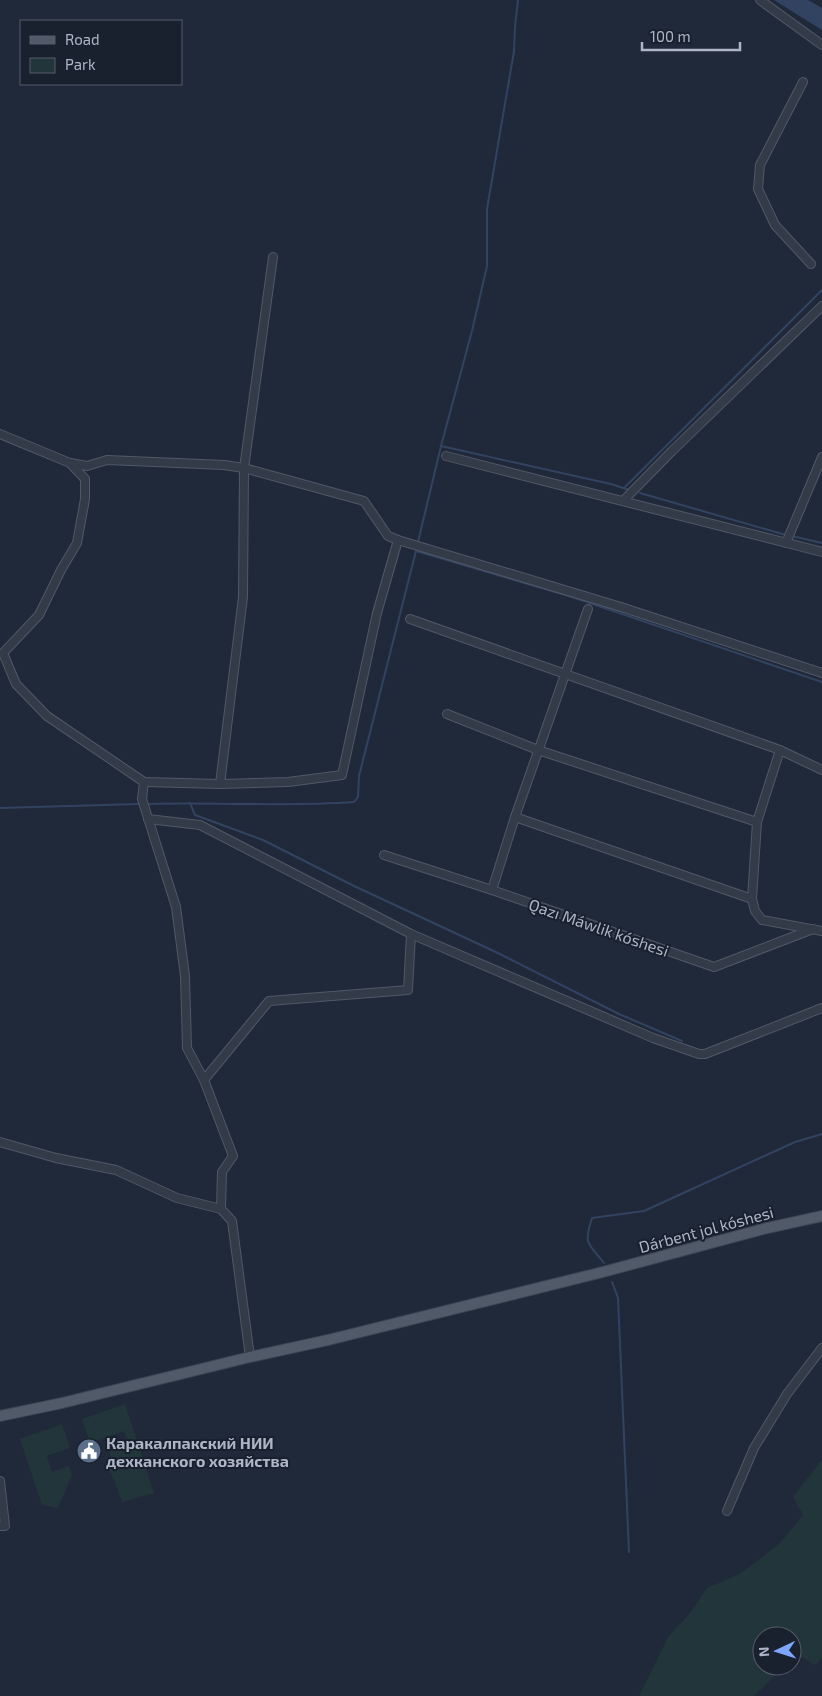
<svg xmlns="http://www.w3.org/2000/svg" width="822" height="1696" font-family="'Exo 2',sans-serif">
	<style>
		.green { fill: #22353a }
		.water { fill: #324361 }
		.lines { fill: none; stroke-linecap: round; stroke-linejoin: round }
		.stream { stroke: #324361; stroke-width: 2 }
		.minor-casing { stroke: #515867; stroke-width: 10 }
		.major-casing { stroke: #3d4453; stroke-width: 12 }
		.minor { stroke: #333b49; stroke-width: 8 }
		.major { stroke: #515a69; stroke-width: 10 }
		.labels { text-anchor: middle; dominant-baseline: central; stroke-width: 4; stroke-linejoin: round; paint-order: stroke }
		.street-label { font-size: 16px; fill: #aeb5c6; stroke: #19202e }
		.poi-label { font-size: 16px; font-weight: bold; fill: #aeb5c6; stroke: #19202e; text-anchor: start }
	</style>
	<rect width="100%" height="100%" fill="#202939"/>
	<g class="green">
		<polygon points="125,1404 154,1493 122,1502 114,1480 107,1467 114,1464 109,1452 129,1444 124,1431 90,1443 82,1419"/>
		<polygon points="62,1424 70,1448 47,1456 52,1472 69,1466 72,1475 58,1508 42,1505 20,1439"/>
		<polygon points="822,1459 822,1658 815,1665 797,1654 792,1659 792,1636 762,1636 762,1666 785,1666 754,1696 639,1696 668,1637 690,1613 707,1588 740,1574 780,1543 803,1515 793,1497"/>
	</g>
	<polygon class="water" points="774,0 808,0 822,8 822,30"/>
	<g class="lines">
		<g class="stream">
			<polyline points="441,446 611,484 629,490"/>
			<polyline points="624,488 822,290"/>
			<polyline points="640,493 786,535"/>
			<polyline points="792,536 822,543"/>
			<polyline points="418,542 441,446 472,331 487,266 487,209 514,51 515,26 518,0"/>
			<polyline points="416,551 572,597 822,682"/>
			<polyline points="190,803 195,815 263,840 352,885 500,954 619,1014 682,1041"/>
			<path d="M 149,804 C 217,802 286,807 354,802 L 358,797 L 359,776 L 417,547"/>
			<polyline points="0,808 139,804"/>
			<path d="M 604,1263 C 588,1242 583,1246 592,1218 L 644,1211 L 795,1142 L 822,1134"/>
			<polyline points="612,1282 618,1298 629,1552"/>
		</g>
		<defs>
			<g id="minor">
				<polyline points="760,0 822,45"/>
				<polyline points="803,82 760,165 758,189 775,225 811,264"/>
				<polyline points="0,434 70,463 87,466 107,460 224,465 244,468 364,501 388,536 398,540 621,607 822,673"/>
				<polyline points="446,456 822,552"/>
				<polyline points="70,463 85,479 85,499 77,543 61,570 39,615 3,653 16,684 47,716 144,782 220,784 288,782 342,775 377,613 398,540"/>
				<polyline points="623,501 672,451 822,306"/>
				<polyline points="786,543 822,457"/>
				<polyline points="410,619 780,750 822,770"/>
				<polyline points="447,714 538,750 757,822"/>
				<polyline points="144,782 142,799 176,907 185,976 187,1048 204,1080 233,1156 222,1172 221,1209"/>
				<polyline points="220,784 243,597 244,468 273,257"/>
				<polyline points="515,817 752,899 755,911 762,920 822,931"/>
				<polyline points="148,819 200,825 411,934 653,1038 699,1054 705,1054 822,1008"/>
				<polyline points="384,855 492,890 714,967 813,929"/>
				<polyline points="492,890 515,817 588,609"/>
				<polyline points="752,899 757,822 780,750"/>
				<polyline points="204,1080 269,1001 408,990 411,934"/>
				<polyline points="0,1142 56,1158 116,1170 177,1198 221,1209 232,1221 250,1357"/>
				<polyline points="0,1481 5,1526 0,1526"/>
				<polyline points="727,1511 754,1448 787,1394 822,1348"/>
			</g>
			<polyline id="major" points="0,1416 62,1403 250,1357 328,1340 599,1273 763,1229 822,1216"/>
		</defs>
		<use href="#minor" class="minor-casing"/>
		<use href="#major" class="major-casing"/>
		<use href="#minor" class="minor"/>
		<use href="#major" class="major"/>
	</g>
	<defs>
		<symbol id="civic-disc" viewBox="-11 -11 22 22"><circle r="9.5" fill="#5c6f8a" stroke="#19202e"/><path d="M-.6-6.5H3V-4.5H.6V-3L4-1V1h2V6H-6V1h2V-1L-.6-3ZM-1.2 2.5V6h2.4V2.5Z" fill="#fff"/></symbol>
	</defs>
	<g fill-rule="evenodd">
		<use href="#civic-disc" x="75" y="1437" width="28" height="28"/>
	</g>
	<g class="labels">
		<g class="street-label">
			<text transform="translate(599 927) rotate(19)">Qazı Máwlik kóshesi</text>
			<text transform="translate(706 1229) rotate(-15)">Dárbent jol kóshesi</text>
		</g>
		<g class="poi-label">
			<text x="106" y="1442">Каракалпакский НИИ<tspan x="106" dy="18">дехканского хозяйства</tspan></text>
		</g>
	</g>
	<rect x="20" y="20" width="162" height="65" fill="#19202e" stroke="#555c6b"/>
	<rect x="30" y="36" width="25" height="8" fill="#515a69" stroke="#555c6b"/>
	<text x="65" y="45" font-size="15" fill="#aeb5c6">Road</text>
	<rect x="30" y="58" width="25" height="15" fill="#22353a" stroke="#555c6b"/>
	<text x="65" y="70" font-size="15" fill="#aeb5c6">Park</text>
	<g transform="translate(777 1651) rotate(266)"><circle r="24" fill="#19202e" stroke="#555c6b"/>
	<path d="M0-4L9 19L0 12L-9 19Z" fill="#7da6fc"/>
	<text y="-8" font-size="14" font-weight="bold" text-anchor="middle" fill="#aeb5c6">N</text>
	</g>
	<path d="M642 42v8h98v-8" fill="none" stroke="#aeb5c6" stroke-width="2.5"/>
	<text x="650" y="42" font-size="15" fill="#aeb5c6" stroke="#19202e" stroke-width="4" paint-order="stroke">100 m</text>
</svg>
